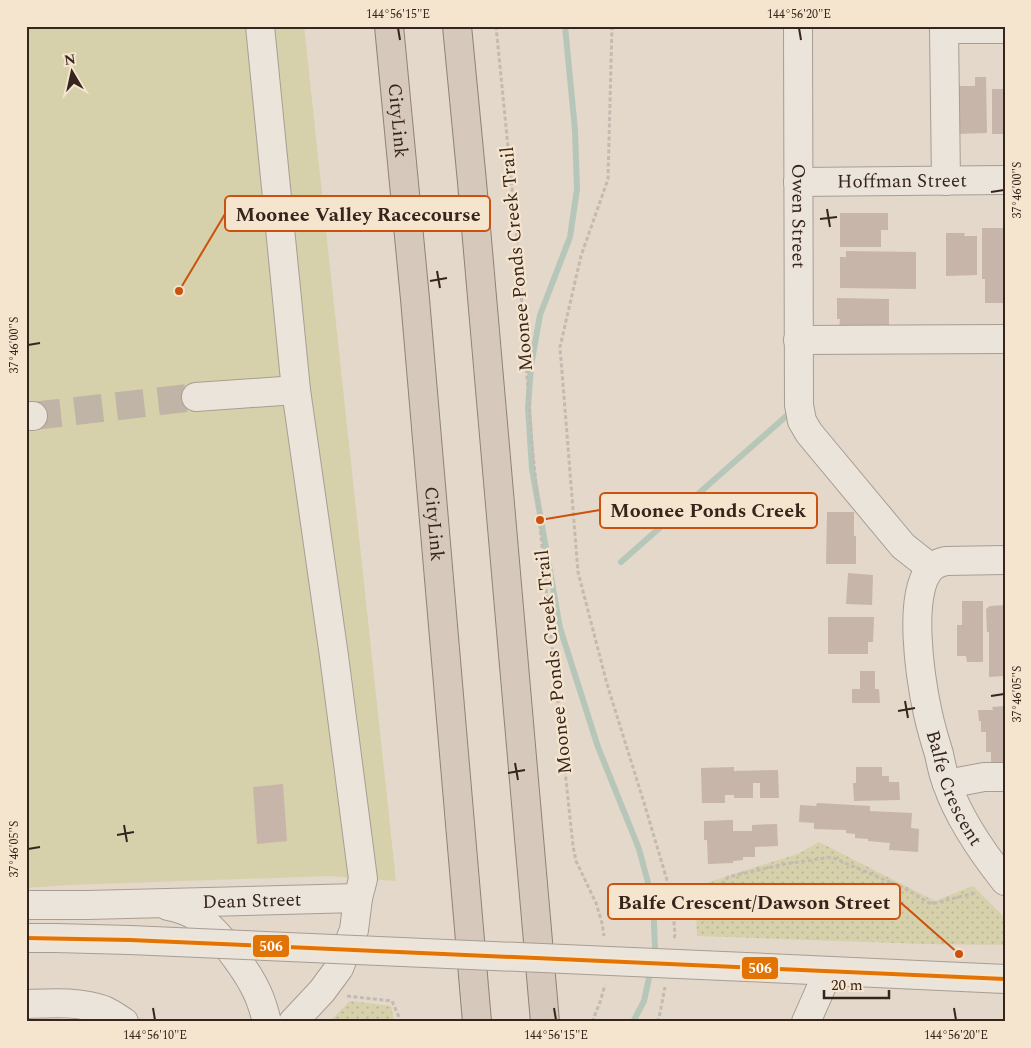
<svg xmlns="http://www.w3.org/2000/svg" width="1031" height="1048" font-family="Spectral,serif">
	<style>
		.grass { fill: #d6d1ab }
		.park { fill: url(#park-dots) }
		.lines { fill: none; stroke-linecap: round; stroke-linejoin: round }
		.stream { stroke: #b6c7ba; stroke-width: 6 }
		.building { fill: #c7b5aa }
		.minor-tunnel { stroke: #c0b4a6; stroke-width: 28; stroke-dasharray: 28 14; stroke-linecap: butt }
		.minor-casing { stroke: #a89d93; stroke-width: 30 }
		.highway-casing { stroke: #8d837a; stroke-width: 30 }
		.path { stroke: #c3bbb2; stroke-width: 3; stroke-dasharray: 4 2.5; stroke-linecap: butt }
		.minor { stroke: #ebe4db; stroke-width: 28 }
		.highway { stroke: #d6c8ba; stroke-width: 28 }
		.minor-bridge-casing { stroke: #a89d93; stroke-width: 30; stroke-linecap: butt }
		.minor-bridge { stroke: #ebe4db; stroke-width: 28 }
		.bus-1-casing { stroke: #f6e5ce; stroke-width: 8 }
		.bus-1 { stroke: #e17404; stroke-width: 4 }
		.ticks { fill: none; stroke: #36251c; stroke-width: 2 }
		.labels { text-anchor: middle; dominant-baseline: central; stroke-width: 4.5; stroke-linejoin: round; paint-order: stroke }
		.street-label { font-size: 19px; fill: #36251c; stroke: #f6e5ce }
		.leader { fill: none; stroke: #cd510e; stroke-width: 2 }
		.callout-dot { fill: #cd510e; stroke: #f6e5ce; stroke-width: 2 }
		.callout { fill: #f6e5ce; stroke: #cd510e; stroke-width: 2 }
		.callout-label { font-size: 20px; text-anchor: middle; font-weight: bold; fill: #36251c }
		.line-badge { stroke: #f6e5ce; stroke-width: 2 }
		.badge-label { font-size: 14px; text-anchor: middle; font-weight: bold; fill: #fff }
		.neatline { fill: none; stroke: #36251c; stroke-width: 2 }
		.ticks-label { font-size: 12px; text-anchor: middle; fill: #36251c }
	</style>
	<defs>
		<pattern id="park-dots" width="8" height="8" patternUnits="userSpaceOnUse" patternTransform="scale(1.25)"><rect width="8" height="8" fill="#d6d1ab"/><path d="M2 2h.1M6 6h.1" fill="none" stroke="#b8b393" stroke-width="1.8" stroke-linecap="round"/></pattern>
	</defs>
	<rect width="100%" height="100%" fill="#e3d8c9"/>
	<polygon class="grass" points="26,26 304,26 396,881 331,876 69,885 26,888"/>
	<g class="park">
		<polygon points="819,842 935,901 973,886 1005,918 1005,945 924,944 697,936 695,887 749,869 798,854"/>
		<polygon points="350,1001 391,1006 393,1016 393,1022 329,1022"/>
	</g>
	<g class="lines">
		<g class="stream">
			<polyline points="565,26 575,130 577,189 570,237 540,315 531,366 528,408 532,469 560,628 598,747 639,849 653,901 655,947 653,956"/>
			<polyline points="621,562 792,411"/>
			<polyline points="633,1022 644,1001 651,969"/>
		</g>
	</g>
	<g class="building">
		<polygon points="975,77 986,77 987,133 954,134 953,86 975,86"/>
		<rect x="992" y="89" width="13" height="45"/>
		<polygon points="840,213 888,213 888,230 881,230 881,247 840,247"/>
		<polygon points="982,228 1005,228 1005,303 985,303 985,279 982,279"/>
		<polygon points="946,233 965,233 964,236 977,236 977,275 946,276"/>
		<polygon points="846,251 916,252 916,289 840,288 840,257 846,257"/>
		<polygon points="837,298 889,299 889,332 839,331 840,319 837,319"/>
		<polygon points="827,512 854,512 854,536 856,536 856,564 826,564"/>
		<polygon points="848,573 873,575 872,605 846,604"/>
		<polygon points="962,601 983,601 983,662 967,662 966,656 957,656 957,625 962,625"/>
		<polygon points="1005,605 1005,669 1004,669 1004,676 989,677 989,632 987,632 986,609 990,606"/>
		<polygon points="828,617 874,617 873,642 868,642 868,654 828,654"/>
		<polygon points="860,671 875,671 875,689 879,689 880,703 852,703 852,689 860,689"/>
		<polygon points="1005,706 1005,731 1003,731 1003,739 1005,739 1005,767 991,767 991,752 986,752 986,732 981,732 981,721 979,721 978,710 993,710 992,707"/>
		<polygon points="734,767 734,771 778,770 779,798 760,798 760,783 753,783 753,798 734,798 734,795 725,795 725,803 702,803 701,768"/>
		<polygon points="856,767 882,767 882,776 889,776 889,782 899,782 900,800 854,801 853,783 856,783"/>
		<polygon points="283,784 287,841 257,844 253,787"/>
		<polygon points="817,803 870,806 870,811 912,813 911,828 919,829 918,852 889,850 890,843 868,841 868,839 855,838 855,834 846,833 846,830 814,829 814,823 799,822 800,805 816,806"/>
		<polygon points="733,820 733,831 752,831 752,825 777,824 778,846 755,847 755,857 743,857 743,860 733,861 733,863 708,864 707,840 704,840 704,821"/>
	</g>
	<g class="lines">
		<polyline class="minor-tunnel" points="33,416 196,397"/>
		<defs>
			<g id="minor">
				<polyline points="260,26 296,390 334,656 363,879 358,898 354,930 339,968 322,991 293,1022"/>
				<path id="s1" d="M 798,26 L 799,405 L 802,421 L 809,433 L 903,546 L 931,568"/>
				<polyline points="946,181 944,29 1005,29"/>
				<path id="s2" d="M 798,182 L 1005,180"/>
				<polyline points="798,340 1005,339"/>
				<polyline points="196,397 296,390"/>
				<polyline points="26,416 33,416"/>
				<path id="s3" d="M 1005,560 L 946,561 C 941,562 937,563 932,567 C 906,591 921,682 928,714 C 931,728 935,741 939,754 C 941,764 943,774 947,784 C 959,819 982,852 1005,881"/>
				<polyline points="947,784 984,777 1005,777"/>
				<path id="s4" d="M 26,905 L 87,905 L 358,898"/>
				<path d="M 168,906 C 179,908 188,911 197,917 C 219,931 251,975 260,999 C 263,1007 265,1014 267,1022"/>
				<polyline points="26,938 55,938 130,940"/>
				<polyline points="746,967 1005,979"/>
				<path d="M 26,1004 C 52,1003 79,1001 104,1010 C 111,1013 118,1018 124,1022"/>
				<polyline points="806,1022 828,972"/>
			</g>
			<g id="highway">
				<path id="s5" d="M 389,26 L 415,299 L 477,1022"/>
				<polyline points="457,26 472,182 545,1022"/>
			</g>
		</defs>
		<use href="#minor" class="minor-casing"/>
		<use href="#highway" class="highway-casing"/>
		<g class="path">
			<polyline points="496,26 518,248 531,433 550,628 573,846 576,861 596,903 602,923 604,936"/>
			<polyline points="612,26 608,179 581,256 560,347 578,572 607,684 645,806 672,897 675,935 674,939"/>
			<polyline points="672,897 721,886 728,877 785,864 831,857 904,888 931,904 975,893"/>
			<polyline points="347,996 392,1001 399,1017 399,1022"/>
			<polyline points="334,1021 334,1022"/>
			<polyline points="592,1022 600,1002 605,985"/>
			<polyline points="657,1022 659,1018 665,987"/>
		</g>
		<use href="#minor" class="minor"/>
		<use href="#highway" class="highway"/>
		<defs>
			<polyline id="minor-bridge" points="130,940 746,967"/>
		</defs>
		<use href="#minor-bridge" class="minor-bridge-casing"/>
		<use href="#minor-bridge" class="minor-bridge"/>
		<defs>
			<polyline id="bus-1" points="26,938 130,940 1005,979"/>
		</defs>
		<use href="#bus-1" class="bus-1-casing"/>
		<use href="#bus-1" class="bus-1"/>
	</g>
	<path class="ticks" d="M 398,28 L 400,40M 799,28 L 801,40M 991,192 L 1004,190M 827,209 L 830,227M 820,219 L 837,217M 437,271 L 440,288M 430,281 L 447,278M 28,345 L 40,343M 991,696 L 1004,694M 905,701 L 908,718M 898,711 L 915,708M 515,763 L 518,780M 508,773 L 525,770M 124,825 L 127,842M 117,835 L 134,832M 28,849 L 40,847M 153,1008 L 155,1020M 554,1008 L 556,1020M 954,1008 L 956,1020"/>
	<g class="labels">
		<g class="street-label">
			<text stroke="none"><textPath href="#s5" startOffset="95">CityLink</textPath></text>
			<text stroke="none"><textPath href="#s2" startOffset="104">Hoffman Street</textPath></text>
			<text stroke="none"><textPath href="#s1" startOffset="190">Owen Street</textPath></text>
			<text transform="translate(517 259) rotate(-95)">Moonee Ponds Creek Trail</text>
			<text stroke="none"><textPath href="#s5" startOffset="500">CityLink</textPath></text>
			<text transform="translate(554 662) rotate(-96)">Moonee Ponds Creek Trail</text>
			<text stroke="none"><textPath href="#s3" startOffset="304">Balfe Crescent</textPath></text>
			<text stroke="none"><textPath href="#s4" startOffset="226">Dean Street</textPath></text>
		</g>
	</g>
	<path class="leader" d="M179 291L225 214M540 520L600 510M959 954L900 902"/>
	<g class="callout-dot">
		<circle cx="179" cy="291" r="5"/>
		<circle cx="540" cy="520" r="5"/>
		<circle cx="959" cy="954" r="5"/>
	</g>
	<g class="callout">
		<rect x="225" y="196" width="265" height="35" rx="5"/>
		<rect x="600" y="493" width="217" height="35" rx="5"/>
		<rect x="608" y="884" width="292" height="35" rx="5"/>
	</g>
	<g class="callout-label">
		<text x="358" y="221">Moonee Valley Racecourse</text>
		<text x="708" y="517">Moonee Ponds Creek</text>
		<text x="754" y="909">Balfe Crescent/Dawson Street</text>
	</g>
	<g class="line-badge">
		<rect x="252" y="934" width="38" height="24" rx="5" fill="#e17404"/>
		<rect x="741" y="956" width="38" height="24" rx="5" fill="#e17404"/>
	</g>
	<g class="badge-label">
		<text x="271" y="951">506</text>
		<text x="760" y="973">506</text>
	</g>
	<rect width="1031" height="1048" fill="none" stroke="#f6e5ce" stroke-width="55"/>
	<g transform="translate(72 72) rotate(351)" stroke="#f6e5ce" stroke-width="4" paint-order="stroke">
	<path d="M0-4L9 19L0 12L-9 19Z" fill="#36251c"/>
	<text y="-8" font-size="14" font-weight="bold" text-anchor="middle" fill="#36251c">N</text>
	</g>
	<path d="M824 990v8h65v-8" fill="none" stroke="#36251c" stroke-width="2.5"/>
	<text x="831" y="990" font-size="15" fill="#36251c" stroke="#f6e5ce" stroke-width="4" paint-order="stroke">20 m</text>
	<rect x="28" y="28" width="976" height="992" class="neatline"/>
	<g class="ticks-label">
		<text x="398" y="18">144°56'15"E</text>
		<text x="799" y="18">144°56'20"E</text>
		<text transform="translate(1017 190) rotate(-90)" y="4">37°46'00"S</text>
		<text transform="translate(14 345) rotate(-90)" y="4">37°46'00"S</text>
		<text transform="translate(1017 694) rotate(-90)" y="4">37°46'05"S</text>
		<text transform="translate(14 849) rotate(-90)" y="4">37°46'05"S</text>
		<text x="155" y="1039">144°56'10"E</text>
		<text x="556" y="1039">144°56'15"E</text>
		<text x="956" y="1039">144°56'20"E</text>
	</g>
</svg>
